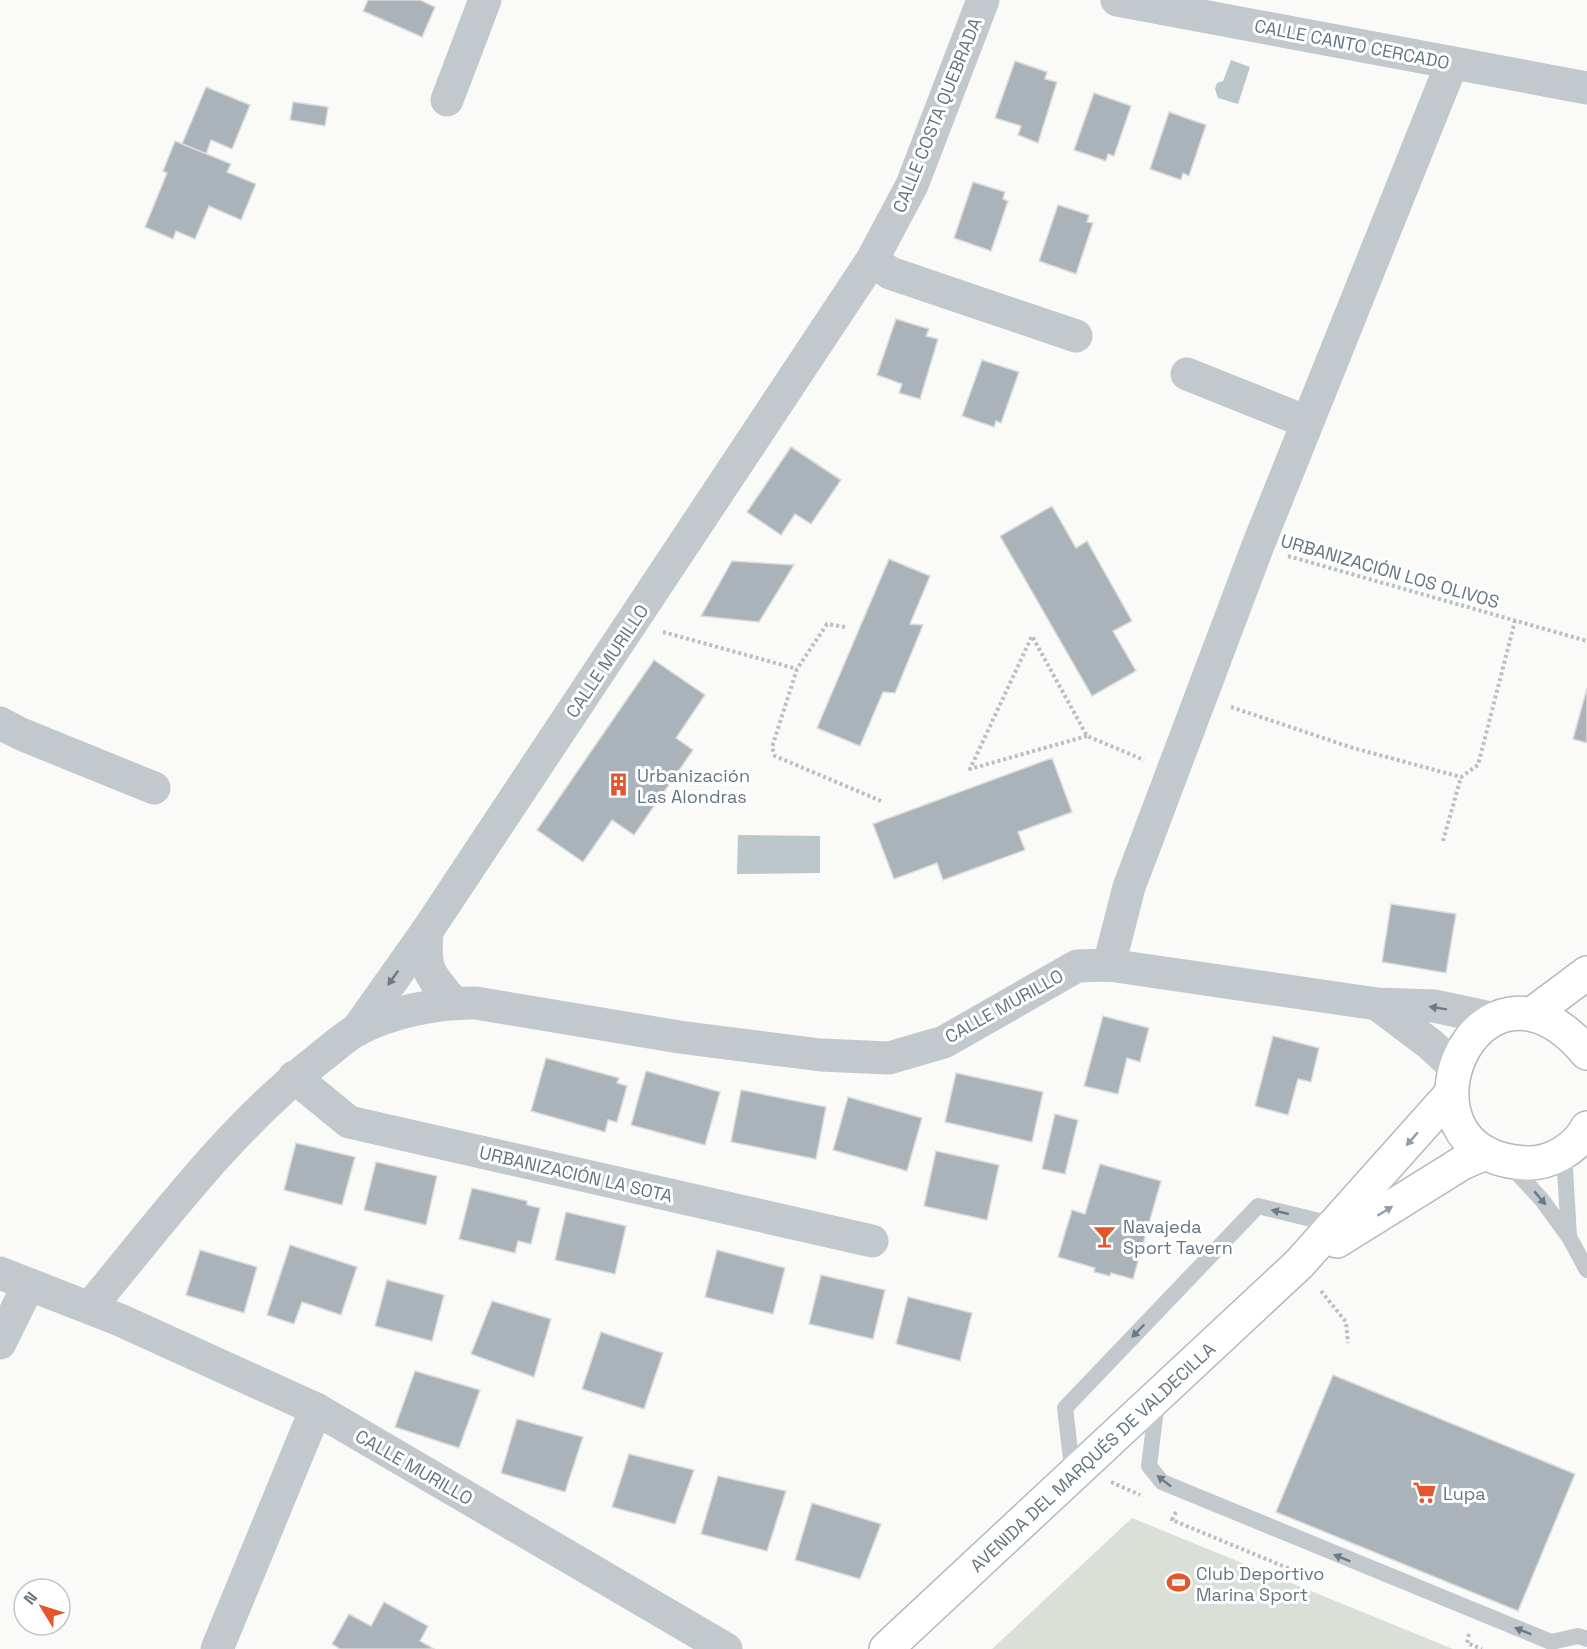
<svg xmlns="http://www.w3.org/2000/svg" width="1587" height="1649" font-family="'Space Grotesk',sans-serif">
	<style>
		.green { fill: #dadfd7 }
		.water { fill: #bbc7cb }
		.building { fill: #aab3b9; stroke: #dcdcda; stroke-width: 1.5 }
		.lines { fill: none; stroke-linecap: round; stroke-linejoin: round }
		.secondary-casing { stroke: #b3babf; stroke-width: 36 }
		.path { stroke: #bbbfc2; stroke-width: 4; stroke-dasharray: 3 3; stroke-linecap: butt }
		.service { stroke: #c3c8cc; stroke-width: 16 }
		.minor { stroke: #c3c8cc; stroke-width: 33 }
		.secondary { stroke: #fff; stroke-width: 33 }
		.oneway { fill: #6a7a87 }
		.oneway2 { fill: #939fa8 }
		.labels { text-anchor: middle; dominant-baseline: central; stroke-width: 6; stroke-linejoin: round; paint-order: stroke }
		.street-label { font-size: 18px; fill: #657683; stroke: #fff }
		.poi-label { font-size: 18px; fill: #657683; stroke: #fff; text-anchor: start }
	</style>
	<rect width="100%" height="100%" fill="#fafaf8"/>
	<polygon class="green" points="1132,1518 1453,1649 992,1649"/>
	<g class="water">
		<polygon points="1231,60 1250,67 1238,104 1218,98 1215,89 1217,83 1223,81"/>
		<polygon points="738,835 820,836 820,873 737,874"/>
	</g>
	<g class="building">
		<polygon points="368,0 420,0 435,7 422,37 363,11"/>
		<polygon points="1015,61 1047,72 1045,79 1057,82 1038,143 1018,135 1021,126 995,118"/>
		<polygon points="206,87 250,105 232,149 211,140 206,154 182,144"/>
		<polygon points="1094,93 1131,106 1114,156 1108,154 1106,161 1074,150"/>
		<polygon points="293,102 328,107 325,126 290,120"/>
		<polygon points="1169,112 1206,125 1189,176 1183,173 1181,180 1150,169"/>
		<polygon points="175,141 231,164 227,172 256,184 241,220 209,206 195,239 176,231 173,239 145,227 167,173 163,171"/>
		<polygon points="973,182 1005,192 1003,199 1008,201 991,251 954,238"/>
		<polygon points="1058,205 1089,215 1087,222 1093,223 1076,274 1039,261"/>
		<polygon points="896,319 929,329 926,336 938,339 920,399 899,393 902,384 877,375"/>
		<polygon points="982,360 1019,372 1001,423 996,421 994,427 962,416"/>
		<polygon points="791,447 841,480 811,524 795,514 781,535 747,512"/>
		<polygon points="1052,506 1076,548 1087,541 1132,621 1113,631 1136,671 1092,696 1000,536"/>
		<polygon points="889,559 930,576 910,624 923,625 895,693 883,692 860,746 817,728"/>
		<polygon points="732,561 794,565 759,622 701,616"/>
		<polygon points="654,660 705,695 676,738 693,750 634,835 612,820 583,862 537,830"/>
		<polygon points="1587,688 1587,743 1573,739"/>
		<polygon points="1052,758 1072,812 1018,832 1025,850 943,880 937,863 894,879 873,824"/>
		<polygon points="1391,904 1456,914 1446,973 1382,962"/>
		<polygon points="1103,1016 1149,1028 1140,1062 1127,1058 1118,1094 1084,1086"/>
		<polygon points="1273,1036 1319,1048 1311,1082 1298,1079 1288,1115 1255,1106"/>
		<polygon points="546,1058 619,1078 617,1083 627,1086 617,1122 608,1120 605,1132 531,1111"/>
		<polygon points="646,1071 720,1092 705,1145 631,1125"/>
		<polygon points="956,1073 1043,1092 1032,1142 945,1122"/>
		<polygon points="741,1090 826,1107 816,1159 731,1142"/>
		<polygon points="848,1097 922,1118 907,1171 833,1150"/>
		<polygon points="1055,1114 1078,1120 1065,1174 1042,1169"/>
		<polygon points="296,1143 355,1157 342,1205 284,1190"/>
		<polygon points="936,1151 999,1165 987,1220 924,1206"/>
		<polygon points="376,1162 437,1176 426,1225 364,1210"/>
		<polygon points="1100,1164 1161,1181 1133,1279 1111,1273 1110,1276 1094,1272 1095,1268 1058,1257 1072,1210 1085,1214"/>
		<polygon points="472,1188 527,1201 527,1205 540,1208 531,1244 518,1241 515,1253 459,1239"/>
		<polygon points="566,1212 626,1226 615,1274 555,1260"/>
		<polygon points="290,1245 357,1267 341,1315 302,1302 294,1324 267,1315"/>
		<polygon points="200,1250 257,1267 244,1313 186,1295"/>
		<polygon points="717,1250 785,1268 773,1314 705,1297"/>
		<polygon points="821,1275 885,1290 873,1339 809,1324"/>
		<polygon points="387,1280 444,1295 432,1341 375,1326"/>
		<polygon points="908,1297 972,1313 960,1361 896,1344"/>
		<polygon points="492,1301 551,1319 534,1377 471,1354"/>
		<polygon points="601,1332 663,1353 644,1409 582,1389"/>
		<polygon points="415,1371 480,1390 459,1448 395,1427"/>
		<polygon points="1333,1375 1575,1474 1518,1611 1276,1512"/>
		<polygon points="517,1419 583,1437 565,1492 501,1473"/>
		<polygon points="629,1454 694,1470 675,1524 612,1507"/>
		<polygon points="718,1476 786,1491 767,1551 701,1534"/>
		<polygon points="812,1503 881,1524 860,1579 795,1560"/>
		<polygon points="384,1602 428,1626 420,1641 434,1649 340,1649 332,1644 349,1614 371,1626"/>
	</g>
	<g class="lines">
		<defs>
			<g id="secondary">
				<polyline points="1532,1014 1587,973"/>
				<path d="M 1587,1053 C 1476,922 1380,1156 1526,1163 C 1550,1164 1576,1149 1587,1128"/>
				<polyline points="1337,1241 1462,1163 1486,1153"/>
				<path id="s1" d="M 886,1649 L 1299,1264 L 1450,1095"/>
			</g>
		</defs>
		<use href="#secondary" class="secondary-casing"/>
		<g class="path">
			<polyline points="1288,556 1587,641"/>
			<polyline points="845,627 827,624 797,669 772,747 775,756 881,801"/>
			<polyline points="663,632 797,669"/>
			<polyline points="1231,707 1353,748 1461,777 1478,765 1515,621"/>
			<polyline points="1087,736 970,769 1032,636 1087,736 1144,760"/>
			<polyline points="1443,841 1461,777"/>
			<polyline points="1321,1291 1346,1322 1348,1343"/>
			<polyline points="1111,1482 1140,1495"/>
			<polyline points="1176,1512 1172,1520 1319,1581 1322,1573"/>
			<polyline points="1469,1634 1467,1643 1482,1649"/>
		</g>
		<g class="service">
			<polyline points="1564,1152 1569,1237"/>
			<polyline points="1508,1163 1542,1200 1569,1237 1587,1270"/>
			<polyline points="1157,1401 1149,1466 1162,1482 1551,1642 1578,1636 1587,1639"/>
			<polyline points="1073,1476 1065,1408 1258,1206 1336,1225"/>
		</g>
		<g class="minor">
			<polyline points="1117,0 1587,88"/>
			<polyline points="447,100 485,0"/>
			<polyline points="872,260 890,273 1076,336"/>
			<polyline points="1187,374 1307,422"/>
			<polyline points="0,723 21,734 154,788"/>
			<path d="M 427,931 C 424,970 428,973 453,1002"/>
			<polyline points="1109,965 1129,887 1257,548 1452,63"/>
			<polyline points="1377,1004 1430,1044 1454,1066"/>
			<polyline points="357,1030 427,931 872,260 912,185 983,0"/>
			<polyline points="294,1077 349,1122 872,1241"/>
			<polyline points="0,1273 120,1320 316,1409 726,1649"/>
			<path d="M 90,1307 C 162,1221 231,1126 321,1057 C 333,1048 344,1037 357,1030 C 390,1012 439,1002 476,1003 L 679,1037 L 821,1055 L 889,1058 L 944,1042 L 1077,966 L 1109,965 L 1377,1004 L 1434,1006 L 1495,1019"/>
			<polyline points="0,1343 28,1286"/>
			<polyline points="217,1649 316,1409"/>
		</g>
		<use href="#secondary" class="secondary"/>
	</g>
	<defs><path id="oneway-solid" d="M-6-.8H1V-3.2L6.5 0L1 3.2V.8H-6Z" transform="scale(1.5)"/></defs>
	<g class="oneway">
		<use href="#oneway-solid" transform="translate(393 978) rotate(125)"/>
		<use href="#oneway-solid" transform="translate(1438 1008) rotate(-171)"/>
		<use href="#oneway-solid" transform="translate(1540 1198) rotate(50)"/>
		<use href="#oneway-solid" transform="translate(1280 1212) rotate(-167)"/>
		<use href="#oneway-solid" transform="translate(1138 1331) rotate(134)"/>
		<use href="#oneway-solid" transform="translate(1164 1481) rotate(-142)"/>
		<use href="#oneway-solid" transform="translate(1342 1558) rotate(-158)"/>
		<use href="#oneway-solid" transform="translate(1523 1631) rotate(-158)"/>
	</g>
	<g class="oneway2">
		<use href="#oneway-solid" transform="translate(1412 1139) rotate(131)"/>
		<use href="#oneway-solid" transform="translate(1385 1211) rotate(-32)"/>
	</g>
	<defs>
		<symbol id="building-bare" viewBox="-9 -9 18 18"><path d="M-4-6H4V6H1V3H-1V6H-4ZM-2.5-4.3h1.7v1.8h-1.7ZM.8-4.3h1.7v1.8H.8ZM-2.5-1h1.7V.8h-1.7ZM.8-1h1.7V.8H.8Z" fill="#e4572e" stroke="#fff" stroke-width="2.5" paint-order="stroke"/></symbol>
		<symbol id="bar-bare" viewBox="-9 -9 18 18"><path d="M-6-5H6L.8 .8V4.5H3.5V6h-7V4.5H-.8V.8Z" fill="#e4572e" stroke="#fff" stroke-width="2.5" paint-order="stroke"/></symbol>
		<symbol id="supermarket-bare" viewBox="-9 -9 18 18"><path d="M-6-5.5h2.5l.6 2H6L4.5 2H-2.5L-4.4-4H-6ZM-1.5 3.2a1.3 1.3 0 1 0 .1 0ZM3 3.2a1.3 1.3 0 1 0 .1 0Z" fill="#e4572e" stroke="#fff" stroke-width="2.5" paint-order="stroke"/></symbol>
		<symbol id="stadium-bare" viewBox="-9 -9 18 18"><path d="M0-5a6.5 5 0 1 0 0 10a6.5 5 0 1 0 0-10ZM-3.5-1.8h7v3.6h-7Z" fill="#e4572e" stroke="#fff" stroke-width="2.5" paint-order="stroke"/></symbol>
	</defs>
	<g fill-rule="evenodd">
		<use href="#building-bare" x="602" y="768" width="33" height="33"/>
		<use href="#bar-bare" x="1088" y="1220" width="33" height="33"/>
		<use href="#supermarket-bare" x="1408" y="1476" width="33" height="33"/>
		<use href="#stadium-bare" x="1162" y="1566" width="33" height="33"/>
	</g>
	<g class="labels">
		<g class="street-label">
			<text transform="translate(1352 44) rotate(11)">CALLE CANTO CERCADO</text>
			<text transform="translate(937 115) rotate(-68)">CALLE COSTA QUEBRADA</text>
			<text transform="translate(1390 571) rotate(16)">URBANIZACIÓN LOS OLIVOS</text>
			<text transform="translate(607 661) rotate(-56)">CALLE MURILLO</text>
			<text transform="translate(1004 1006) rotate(-29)">CALLE MURILLO</text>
			<text transform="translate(576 1174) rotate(13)">URBANIZACIÓN LA SOTA</text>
			<text stroke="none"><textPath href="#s1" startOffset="282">AVENIDA DEL MARQUÉS DE VALDECILLA</textPath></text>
			<text transform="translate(414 1467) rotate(30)">CALLE MURILLO</text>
		</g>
		<g class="poi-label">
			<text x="637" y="775">Urbanización<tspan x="637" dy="21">Las Alondras</tspan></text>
			<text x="1123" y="1226">Navajeda<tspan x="1123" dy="21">Sport Tavern</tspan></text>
			<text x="1443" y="1493">Lupa</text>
			<text x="1196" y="1573">Club Deportivo<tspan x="1196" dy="21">Marina Sport</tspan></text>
		</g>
	</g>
	<g transform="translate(42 1607) rotate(308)"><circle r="28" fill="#ffffff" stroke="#c1c8cd" stroke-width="1.5"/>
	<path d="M0-4.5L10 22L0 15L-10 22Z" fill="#e4572e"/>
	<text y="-9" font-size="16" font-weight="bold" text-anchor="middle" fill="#657683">N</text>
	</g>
</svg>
